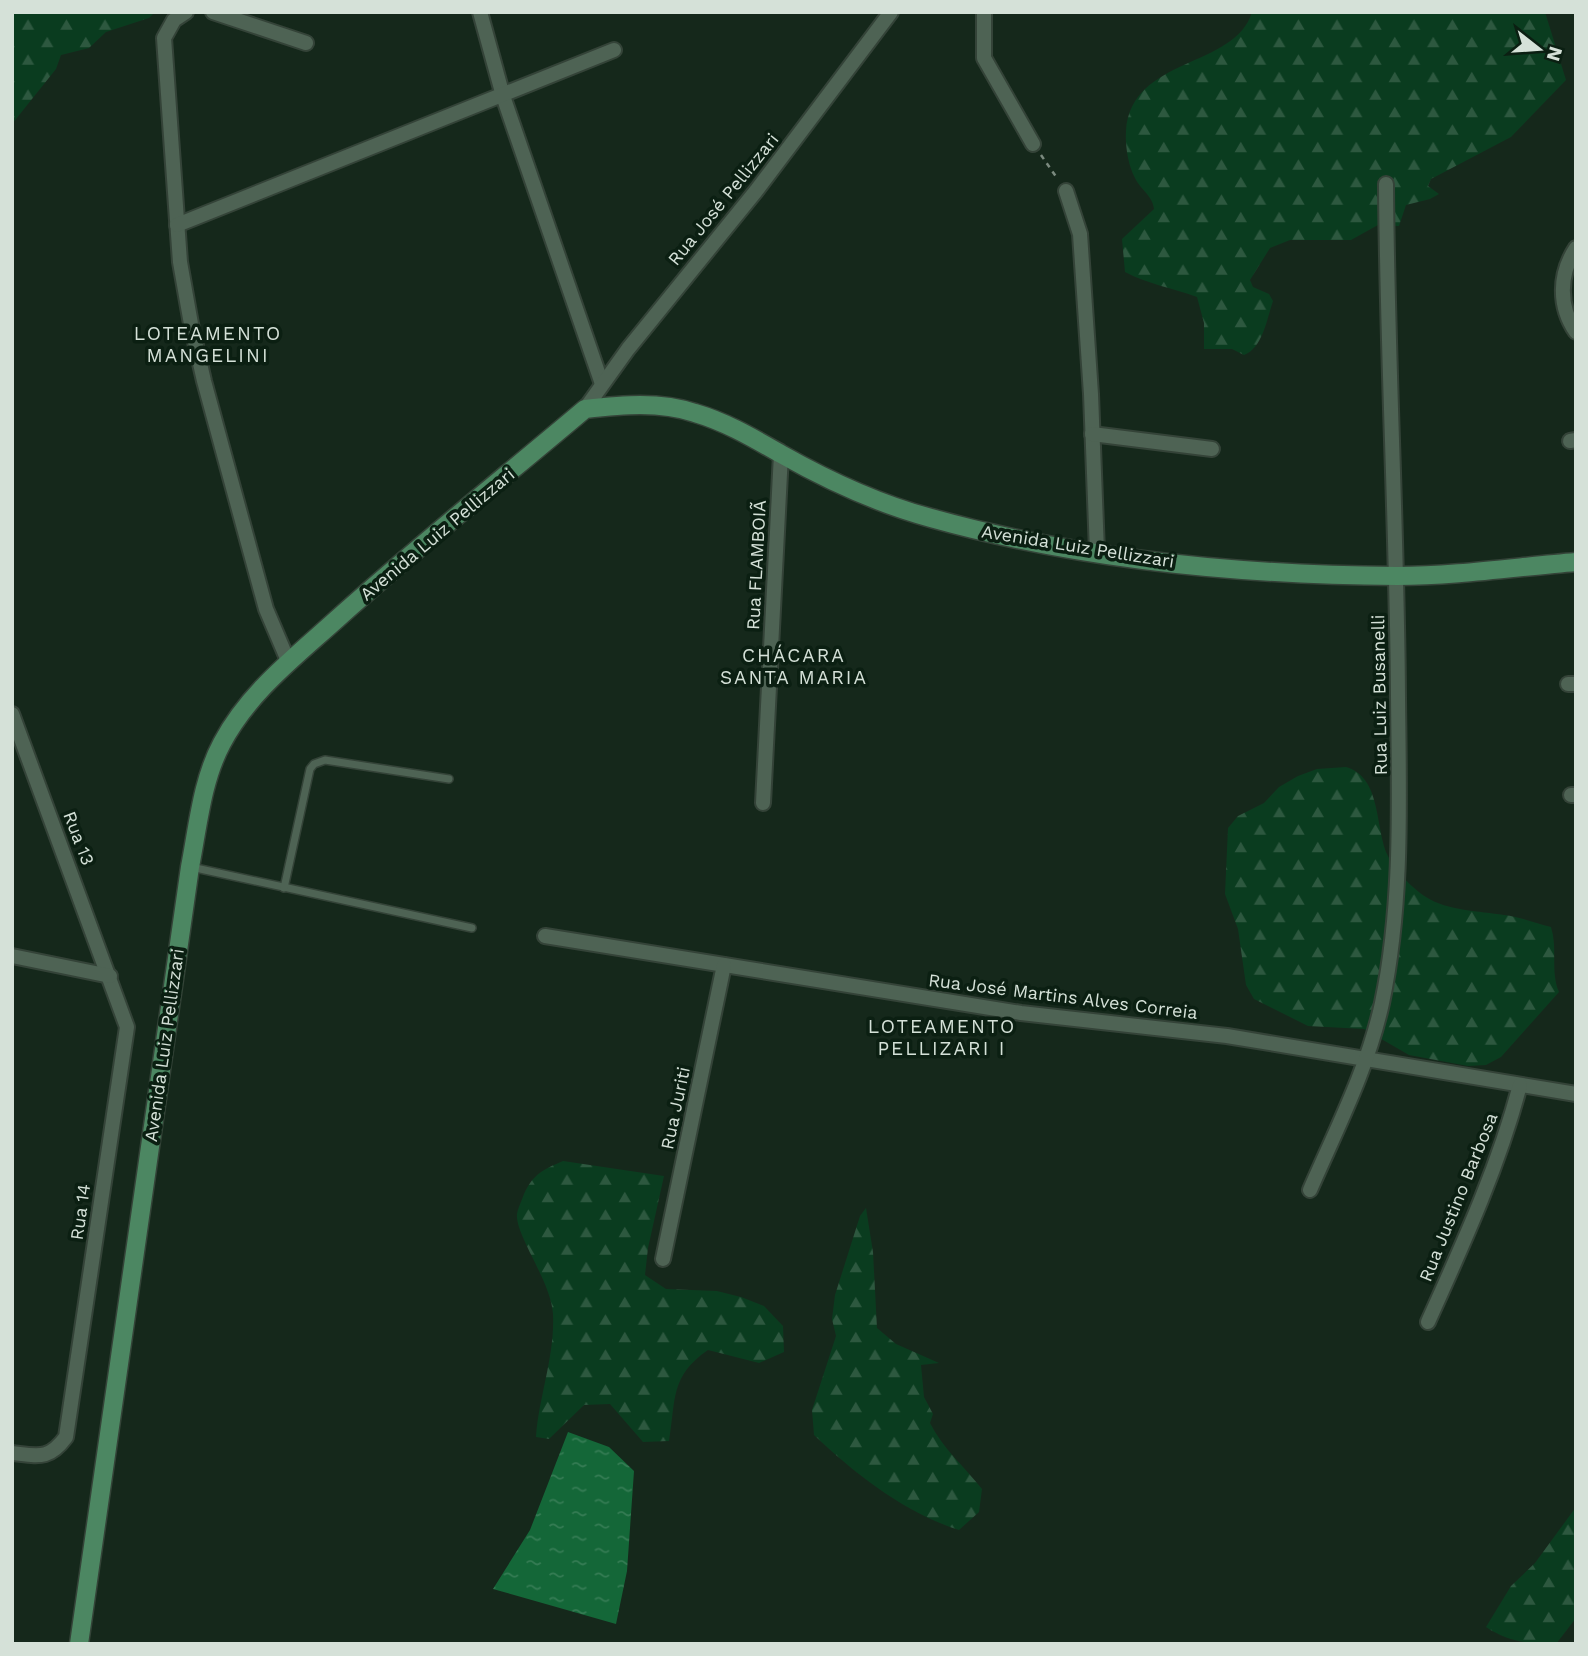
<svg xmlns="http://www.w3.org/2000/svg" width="1588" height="1656" font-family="'Work Sans',sans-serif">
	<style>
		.forest { fill: url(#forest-firs) }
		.water { fill: url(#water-ripples) }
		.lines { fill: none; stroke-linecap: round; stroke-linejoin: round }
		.lane-casing { stroke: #344338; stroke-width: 10 }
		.street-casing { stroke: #344338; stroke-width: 18 }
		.secondary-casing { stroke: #344338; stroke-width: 21 }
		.path { stroke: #7b8a7f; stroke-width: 2.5; stroke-dasharray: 5 5; stroke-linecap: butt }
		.lane { stroke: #4e6354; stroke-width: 7 }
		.street { stroke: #4e6354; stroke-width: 14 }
		.secondary { stroke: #4c8762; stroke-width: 18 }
		.labels { text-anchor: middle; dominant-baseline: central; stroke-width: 7; stroke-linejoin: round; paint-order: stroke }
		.street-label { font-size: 18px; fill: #d5e1d8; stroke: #0b1f12 }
		.neighbourhood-label { font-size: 19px; letter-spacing: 2px; fill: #d5e1d8; stroke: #0b1f12 }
	</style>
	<defs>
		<pattern id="forest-firs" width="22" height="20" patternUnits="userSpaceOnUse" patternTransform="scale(1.75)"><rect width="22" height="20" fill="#0a3c1f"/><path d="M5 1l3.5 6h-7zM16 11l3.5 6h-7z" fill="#2d583f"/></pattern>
		<pattern id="water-ripples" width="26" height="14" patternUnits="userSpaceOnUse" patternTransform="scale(1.75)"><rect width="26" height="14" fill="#146738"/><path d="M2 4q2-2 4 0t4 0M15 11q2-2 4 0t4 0" fill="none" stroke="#357c54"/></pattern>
	</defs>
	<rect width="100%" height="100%" fill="#15281b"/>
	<g class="forest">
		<polygon points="12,12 155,12 149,18 106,32 89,48 61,55 56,69 12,124"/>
		<path d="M 1252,12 L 1545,12 L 1566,80 L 1511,137 L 1431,179 L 1428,186 L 1439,194 L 1430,199 L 1406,205 L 1399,226 L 1378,225 L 1351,240 L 1290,240 L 1270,248 L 1250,280 L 1253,287 L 1269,294 L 1273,301 C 1267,318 1263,348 1244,355 L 1232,349 L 1204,349 L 1204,323 L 1197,297 C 1172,288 1148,284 1125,272 L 1122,239 L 1154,209 C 1153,196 1140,189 1135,178 C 1128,165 1125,145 1126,131 C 1131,56 1235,69 1252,12 Z"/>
		<path d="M 1346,767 C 1381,777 1375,825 1387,854 C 1393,869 1412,888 1426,897 C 1448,911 1479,911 1504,915 C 1520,917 1535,923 1551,927 C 1558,949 1550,971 1559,992 L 1501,1057 L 1486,1065 L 1468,1066 L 1409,1055 L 1364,1029 L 1308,1026 L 1254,999 L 1246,985 L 1238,929 L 1225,894 L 1228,828 L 1238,816 L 1264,803 L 1279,787 L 1298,776 L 1317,769 Z"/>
		<path d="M 563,1161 L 664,1176 L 648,1248 L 645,1275 L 666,1289 L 717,1291 L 741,1297 L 764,1306 L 783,1326 L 784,1352 L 759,1363 L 708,1350 C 670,1376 676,1399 669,1441 L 643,1442 L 610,1404 L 584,1405 L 549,1439 L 536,1437 C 539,1396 555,1356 553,1314 C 551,1281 515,1235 517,1214 C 518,1208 522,1200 524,1194 C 533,1174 544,1169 563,1161 Z"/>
		<path d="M 866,1208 L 873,1252 L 877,1328 L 896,1344 L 939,1363 L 921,1365 L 924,1397 L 933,1414 L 930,1423 C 943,1449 964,1466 982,1489 L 979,1512 L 959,1530 C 905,1513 855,1474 814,1435 L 812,1410 L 836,1336 L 832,1319 L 835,1295 L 860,1216 Z"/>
		<path d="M 1576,1507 L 1576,1618 L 1556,1644 C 1530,1644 1508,1642 1486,1627 L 1511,1586 L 1535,1563 Z"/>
	</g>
	<polygon class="water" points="568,1432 609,1447 634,1471 627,1571 616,1624 493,1589 530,1530"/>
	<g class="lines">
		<defs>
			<g id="lane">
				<polyline points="191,867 472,928"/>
				<polyline points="284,888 310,769 314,764 325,760 449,779"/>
			</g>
			<g id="street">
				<polyline points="186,12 174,20 164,38 180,262 191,324 204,381 266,609 289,663"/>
				<polyline points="213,12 306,43"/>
				<polyline points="480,12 503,96 602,384"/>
				<polyline points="984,12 984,58 1033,144"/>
				<polyline points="1066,191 1080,234 1091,394 1097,552"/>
				<polyline points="177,225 614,50"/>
				<path d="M 1576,248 C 1559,274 1558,306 1576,332"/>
				<polyline points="585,409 628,349 756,191 891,12"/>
				<polyline points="1092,434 1212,449"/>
				<polyline points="1570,441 1576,440"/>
				<polyline points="1568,684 1576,684"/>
				<path d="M 12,714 L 127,1027 L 66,1437 C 49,1460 39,1456 12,1453"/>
				<polyline points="1571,795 1576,795"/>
				<polyline points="763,803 781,454"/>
				<polyline points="545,936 1021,1013 1227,1036 1576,1094"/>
				<polyline points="12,956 110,976"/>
				<path d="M 1310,1190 C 1336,1130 1368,1068 1382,1003 C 1403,903 1399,799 1398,697 C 1397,526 1387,355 1386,184"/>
				<polyline points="663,1259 724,965"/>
				<path d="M 1428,1322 C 1463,1244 1498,1168 1520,1085"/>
			</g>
			<path id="secondary" d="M 79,1644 L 190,867 C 198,826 202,780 222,743 C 249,692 295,657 337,619 C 418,546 502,479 585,409 C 621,405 660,401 695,413 C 726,422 753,438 781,454 C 827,480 879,504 931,518 C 1081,560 1241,575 1397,576 C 1456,576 1516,567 1576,562"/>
		</defs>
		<use href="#lane" class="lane-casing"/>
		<use href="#street" class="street-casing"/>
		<use href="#secondary" class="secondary-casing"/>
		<polyline class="path" points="1041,155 1057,178"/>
		<use href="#lane" class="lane"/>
		<use href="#street" class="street"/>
		<use href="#secondary" class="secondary"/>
	</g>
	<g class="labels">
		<g class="street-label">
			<text transform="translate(723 199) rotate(-51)">Rua José Pellizzari</text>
			<text transform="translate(437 534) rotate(-40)">Avenida Luiz Pellizzari</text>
			<text transform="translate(1078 546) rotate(9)">Avenida Luiz Pellizzari</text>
			<text transform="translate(756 565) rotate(-87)">Rua FLAMBOIÃ</text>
			<text transform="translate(1379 695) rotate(-91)">Rua Luiz Busanelli</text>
			<text transform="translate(79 838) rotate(69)">Rua 13</text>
			<text transform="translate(1063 996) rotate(7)">Rua José Martins Alves Correia</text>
			<text transform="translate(164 1045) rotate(-82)">Avenida Luiz Pellizzari</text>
			<text transform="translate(675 1108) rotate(-78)">Rua Juriti</text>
			<text transform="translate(1458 1197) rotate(-68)">Rua Justino Barbosa</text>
			<text transform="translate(80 1212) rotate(-82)">Rua 14</text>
		</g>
		<g class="neighbourhood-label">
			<text x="208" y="333">LOTEAMENTO<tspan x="208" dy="22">MANGELINI</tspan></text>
			<text x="794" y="655">CHÁCARA<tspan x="794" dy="22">SANTA MARIA</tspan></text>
			<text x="942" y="1026">LOTEAMENTO<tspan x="942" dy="22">PELLIZARI I</tspan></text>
		</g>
	</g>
	<rect width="1588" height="1656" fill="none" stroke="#d5e1d8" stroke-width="28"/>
	<g transform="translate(1539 49) rotate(107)" stroke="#0b1f12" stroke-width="5" paint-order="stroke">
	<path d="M0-5L12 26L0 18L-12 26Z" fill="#d5e1d8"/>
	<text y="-10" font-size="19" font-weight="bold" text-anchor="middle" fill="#d5e1d8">N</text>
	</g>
</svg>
